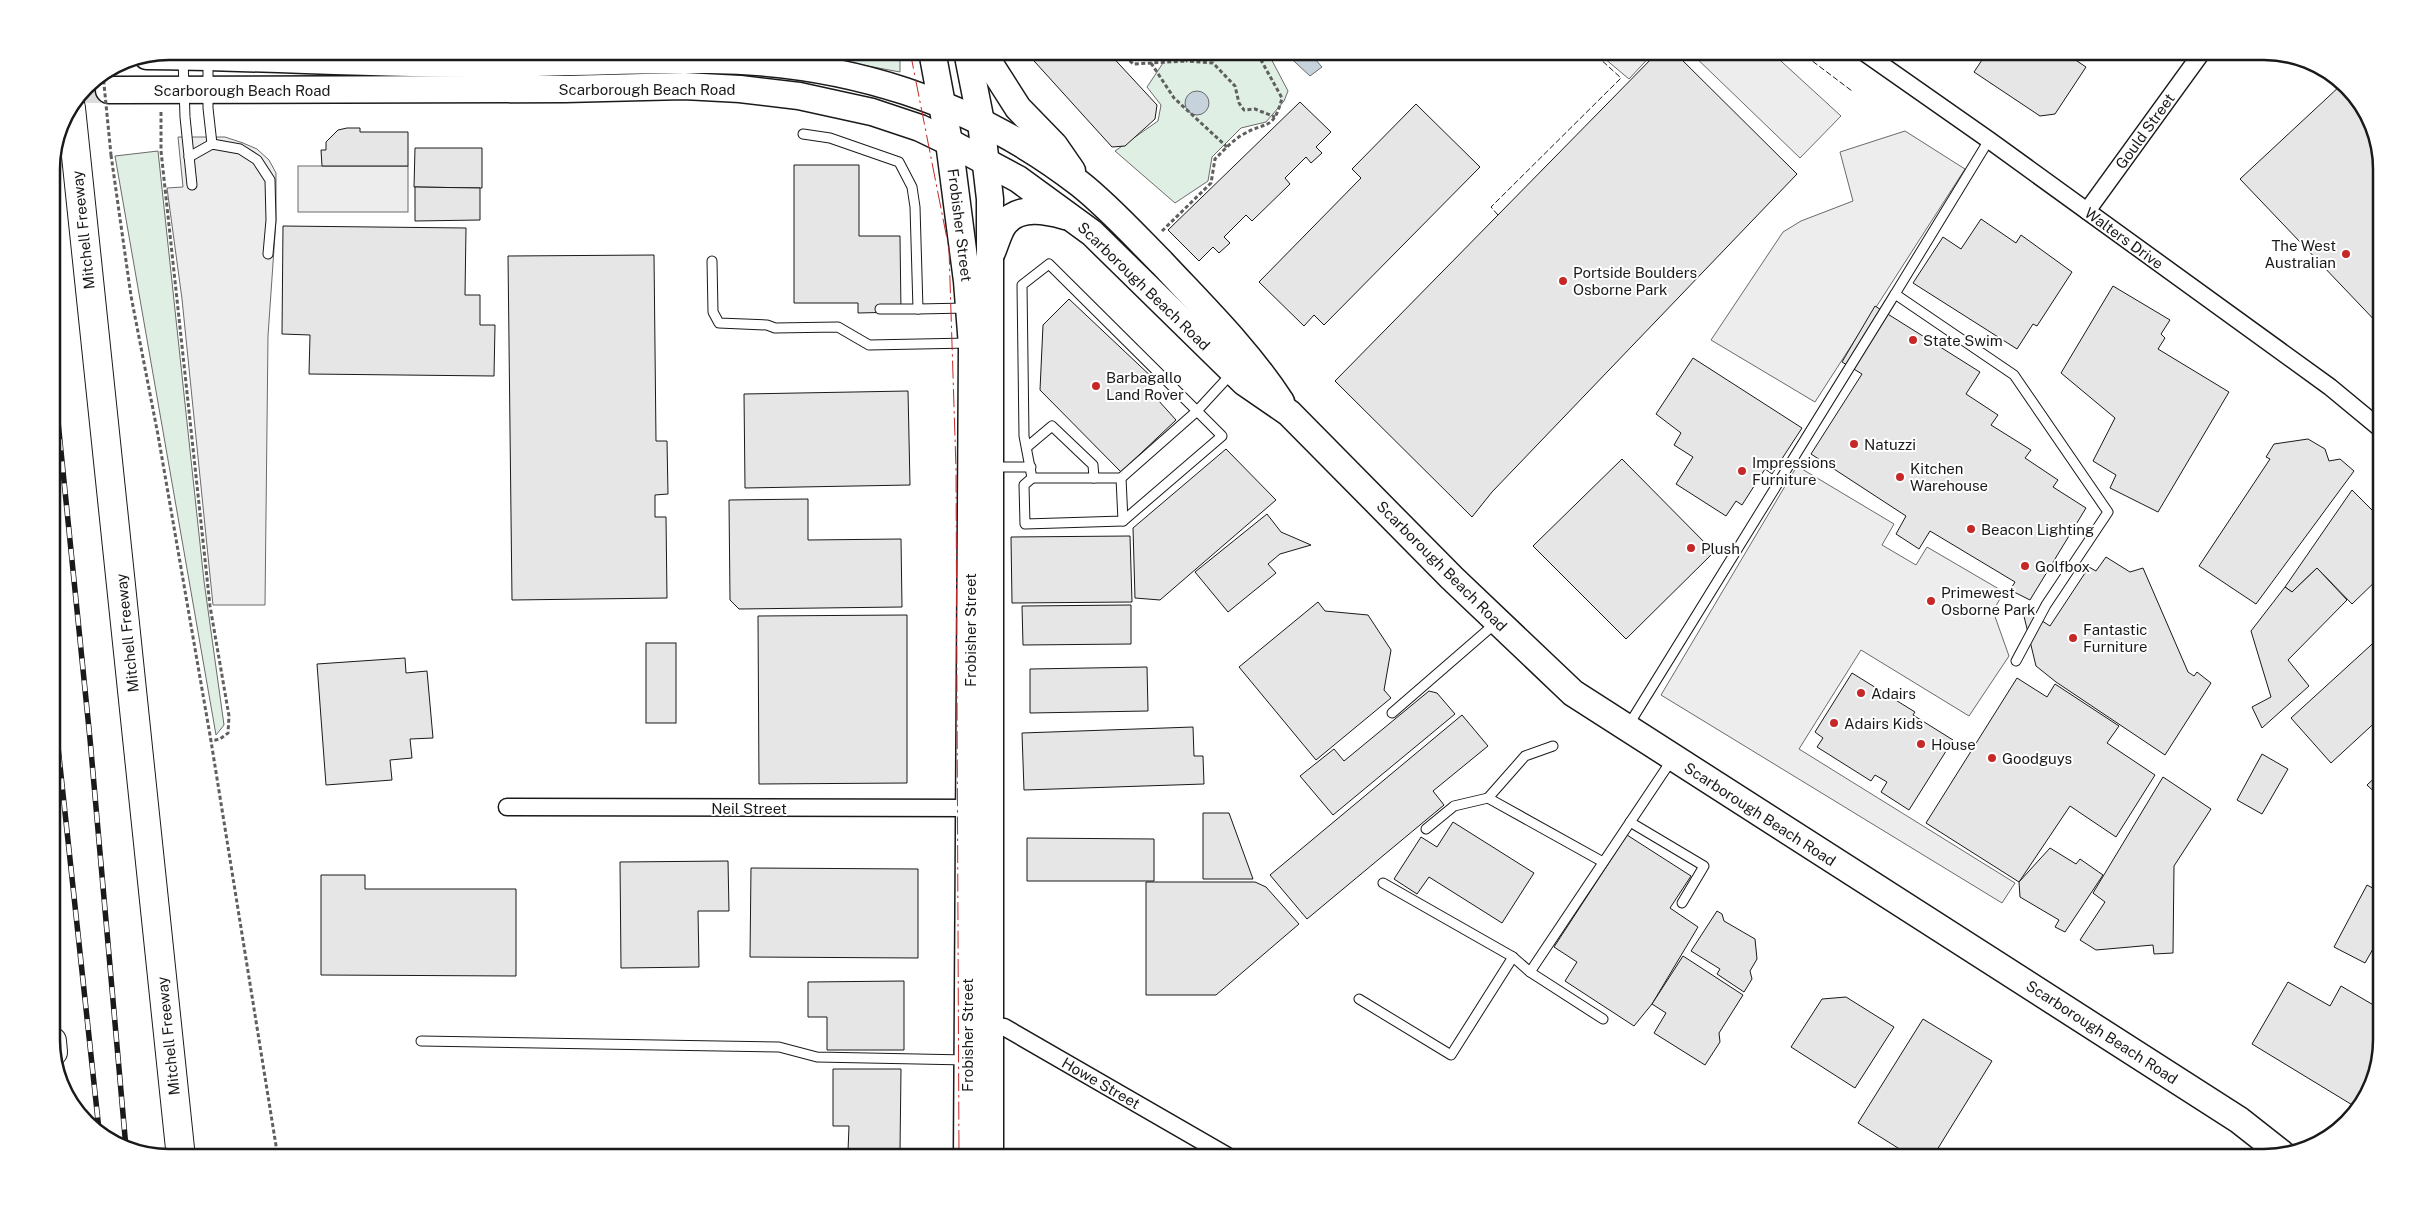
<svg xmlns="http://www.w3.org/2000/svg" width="2433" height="1209" font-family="'Public Sans',sans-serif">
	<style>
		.green { fill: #e0efe3; stroke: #6a6a6a }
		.parking { fill: #ededed; stroke: #6a6a6a }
		.water { fill: #c6d2dc; stroke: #6a6a6a }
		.building { fill: #e6e6e6; stroke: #1a1a1a }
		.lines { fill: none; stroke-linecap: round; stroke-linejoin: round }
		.primary-tunnel { stroke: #ddd; stroke-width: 26; stroke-dasharray: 26 13; stroke-linecap: butt }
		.lane-casing { stroke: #1a1a1a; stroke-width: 11 }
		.street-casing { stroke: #1a1a1a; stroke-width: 19 }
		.primary-casing { stroke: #1a1a1a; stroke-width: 29 }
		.highway-casing { stroke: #1a1a1a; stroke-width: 30 }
		.path { stroke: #5f5f5f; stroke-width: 3; stroke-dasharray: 4 2.5; stroke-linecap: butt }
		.lane { stroke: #fff; stroke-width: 9 }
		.street { stroke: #fff; stroke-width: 16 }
		.primary { stroke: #fff; stroke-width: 26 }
		.highway { stroke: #fff; stroke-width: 28 }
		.rail-casing { stroke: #1a1a1a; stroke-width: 5.5 }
		.rail { stroke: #fff; stroke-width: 4; stroke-dasharray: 11; stroke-linecap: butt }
		.path-bridge { stroke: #5f5f5f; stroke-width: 3; stroke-dasharray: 4 2.5; stroke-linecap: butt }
		.fence { stroke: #1a1a1a; stroke-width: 1; stroke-dasharray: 6 2.5; stroke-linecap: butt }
		.power { stroke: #c62828; stroke-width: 1; stroke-dasharray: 18 4 2.5 4; stroke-linecap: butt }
		.poi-dot { fill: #c62828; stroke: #fff; stroke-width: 2 }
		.labels { text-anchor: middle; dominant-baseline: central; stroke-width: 4; stroke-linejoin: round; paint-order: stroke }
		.street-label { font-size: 15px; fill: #1a1a1a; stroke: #fff }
		.poi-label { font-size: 15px; fill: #1a1a1a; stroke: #fff; text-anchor: start }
		.rim { fill: none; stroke: #1a1a1a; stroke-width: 2.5 }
	</style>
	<rect width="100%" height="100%" fill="#fff"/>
	<g class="green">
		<polygon points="787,51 917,51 919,57 900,57 900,72"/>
		<polygon points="1171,51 1267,51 1288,91 1284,101 1266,122 1241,128 1212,157 1208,181 1175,203 1115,151 1158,121 1161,105 1147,87"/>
		<polygon points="158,151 204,581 224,725 216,735 115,156"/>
	</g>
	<g class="parking">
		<polygon points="1604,51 1655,51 1629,79 1604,58"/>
		<polygon points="1689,51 1770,51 1841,116 1800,158"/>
		<polygon points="1905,131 1965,169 1815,402 1711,340 1783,232 1801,221 1853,201 1840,152"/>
		<polygon points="178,137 225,137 243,143 257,149 269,160 276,173 276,220 268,336 265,605 213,605 182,299 167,188 183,187"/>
		<rect x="298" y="166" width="110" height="46"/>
		<polygon points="1797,466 1894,524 1882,545 1916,565 1927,547 2004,592 1993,611 2009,656 1969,716 1861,650 1799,749 2015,883 2002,903 1661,695"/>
	</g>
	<g class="water">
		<polygon points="1283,51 1308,51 1322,67 1310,76"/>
		<circle cx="1197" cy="103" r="12"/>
	</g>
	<g class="building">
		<polygon points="1025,51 1107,51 1157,105 1155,119 1125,146 1112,147"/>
		<polygon points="1377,51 1401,51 1398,54 1381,55"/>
		<polygon points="1659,51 1673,51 1797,174 1492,492 1472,517 1335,381"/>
		<polygon points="1988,51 2062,51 2086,67 2055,114 2040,116 1974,72"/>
		<polygon points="2341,85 2362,104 2382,161 2382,328 2240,179"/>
		<polygon points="1300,102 1331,132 1316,147 1322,153 1311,163 1306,157 1285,178 1290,184 1252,221 1246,215 1224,237 1230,243 1219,253 1213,247 1199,261 1168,230"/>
		<polygon points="1416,104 1480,167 1324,325 1314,315 1304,326 1259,282 1361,178 1352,169"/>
		<polygon points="347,128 360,128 360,132 408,132 408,166 322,166 321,150 326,150 326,142 338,130"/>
		<polygon points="415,148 482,148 482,188 414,187"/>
		<polygon points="794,165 859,165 859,236 900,236 901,312 858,313 858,303 794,303"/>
		<polygon points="415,187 480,188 480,220 415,221"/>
		<polygon points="1981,219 2016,243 2021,235 2072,272 2037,326 2033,324 2017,349 1913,283 1943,237 1961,249"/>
		<polygon points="283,226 466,228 465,295 480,295 480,325 495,325 494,376 309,374 310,335 282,334"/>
		<polygon points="654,255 656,441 667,441 668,494 655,495 655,517 666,517 667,598 512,600 508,256"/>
		<polygon points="2113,286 2170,320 2161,334 2165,338 2158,349 2229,392 2158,512 2110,488 2116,475 2093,461 2115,418 2061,373"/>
		<polygon points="1069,299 1156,381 1149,390 1176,420 1121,472 1040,390 1043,325"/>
		<polygon points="1875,306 1980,372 1966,394 1998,415 1991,425 2031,450 2025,458 2058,480 2053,487 2086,508 2030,600 2010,590 2015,582 1930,531 1919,549 1896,534 1906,516 1811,454 1862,374 1842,362"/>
		<polygon points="1693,358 1802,428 1772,474 1765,469 1742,505 1736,501 1726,516 1676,484 1693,457 1674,445 1681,433 1656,414"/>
		<polygon points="908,391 910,485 745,488 744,394"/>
		<polygon points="2308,439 2325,449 2329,461 2340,459 2354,471 2256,604 2199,566 2270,459 2266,457 2274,444"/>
		<polygon points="1226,449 1276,500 1160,600 1135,598 1133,528"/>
		<polygon points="1622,459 1714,552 1626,639 1533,546"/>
		<polygon points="2352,490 2382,520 2382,575 2352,604 2317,568 2292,592 2285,587"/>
		<polygon points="808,499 808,540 901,539 902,607 739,609 730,600 729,500"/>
		<polygon points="1267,514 1281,532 1311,545 1280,554 1268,564 1276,573 1228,612 1195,572"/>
		<polygon points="1130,536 1132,602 1012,603 1011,537"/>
		<polygon points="2106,557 2130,572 2143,568 2188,672 2194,676 2197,672 2211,683 2165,755 2056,682 2036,666 2022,608 2050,626 2089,567 2096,571"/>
		<polygon points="2317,568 2347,600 2288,660 2309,686 2262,728 2252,707 2271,697 2251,631 2285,587 2292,592"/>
		<polygon points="1318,602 1325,611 1368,615 1391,650 1384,690 1391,698 1316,760 1239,667"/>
		<polygon points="1131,605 1131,644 1023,645 1022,606"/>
		<polygon points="907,615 907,783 759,784 758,616"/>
		<polygon points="2382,635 2382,716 2331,763 2291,718"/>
		<rect x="646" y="643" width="30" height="80"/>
		<polygon points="405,658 406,673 427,671 433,738 410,739 412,758 390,760 392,780 326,785 317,664"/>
		<polygon points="1147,667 1148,711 1030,713 1030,669"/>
		<polygon points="1852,673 1915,712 1913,715 1953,740 1909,810 1881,792 1887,782 1875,775 1871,781 1817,747 1823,738 1815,732"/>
		<polygon points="2017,678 2047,697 2055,684 2119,726 2107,743 2155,775 2116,837 2070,806 2019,882 1926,823"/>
		<polygon points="1429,691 1437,693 1455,714 1333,815 1300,776 1334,749 1344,761"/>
		<polygon points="1462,715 1488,746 1433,791 1444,805 1307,919 1270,875"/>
		<polygon points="1193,727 1194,756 1203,756 1204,784 1024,790 1022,733"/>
		<polygon points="2262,754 2288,769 2262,814 2237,800"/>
		<polygon points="2382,771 2382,799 2367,785"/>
		<polygon points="2163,777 2211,809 2174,866 2173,953 2154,954 2153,945 2096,950 2080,940 2105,902 2093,893"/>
		<polygon points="1203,813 1229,813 1253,879 1203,879"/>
		<polygon points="1453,822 1534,873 1502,923 1429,877 1417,894 1394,879 1421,837 1437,847"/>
		<polygon points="1627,835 1691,876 1670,908 1698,927 1652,1004 1634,1026 1565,981 1577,962 1554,947"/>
		<polygon points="1027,838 1154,839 1154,881 1027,881"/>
		<polygon points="2050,848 2076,864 2080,859 2103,875 2065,932 2055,927 2059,920 2020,897 2019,882"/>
		<polygon points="728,861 729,911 698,911 699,967 621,968 620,862"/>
		<polygon points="751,868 918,869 918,958 750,957"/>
		<polygon points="321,875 365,875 365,889 516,889 516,976 321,975"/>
		<polygon points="1146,882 1255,882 1266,887 1299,924 1216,995 1146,995"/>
		<polygon points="2367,885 2382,893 2382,933 2365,963 2334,947"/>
		<polygon points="1717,911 1722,914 1724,921 1755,939 1757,959 1750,971 1752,979 1744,992 1717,974 1720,969 1691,951"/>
		<polygon points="1683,956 1743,995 1719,1033 1720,1042 1705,1065 1654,1033 1666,1013 1652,1004"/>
		<polygon points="904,981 904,1050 827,1050 827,1017 808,1017 808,982"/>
		<polygon points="2288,982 2330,1006 2341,986 2382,1010 2382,1040 2373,1076 2354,1106 2252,1044"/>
		<polygon points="1846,997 1894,1027 1855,1088 1791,1047 1822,999"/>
		<polygon points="1923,1019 1992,1061 1932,1158 1914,1158 1858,1123"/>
		<polygon points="833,1069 901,1069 900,1151 848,1151 849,1126 833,1126"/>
	</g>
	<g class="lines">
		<polyline class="primary-tunnel" points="83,90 109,90"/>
		<defs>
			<g id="lane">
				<polyline points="183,59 185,117 192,185"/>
				<polyline points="208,59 208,108 212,144"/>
				<polyline points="803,134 830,138 899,162 912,187 915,207 918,309 967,308"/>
				<polyline points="1989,140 1895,294 2014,375 2108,512 2046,605 2016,661"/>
				<polyline points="189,157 212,144 240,149 257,160 270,180 271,220 268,254"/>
				<polyline points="712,261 713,312 719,323 767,325 775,328 838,327 869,345 969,343"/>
				<polygon points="1049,264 1197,411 1121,478 1032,478 1024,436 1022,285"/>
				<polyline points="880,309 918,309"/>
				<polyline points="1027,447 1052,426 1093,465 1094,478"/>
				<polyline points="993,467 1031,467"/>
				<polyline points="1032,478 1024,485 1025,524 1123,521 1222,436 1197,411 1232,373"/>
				<polyline points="1121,478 1123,521"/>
				<polyline points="1392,713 1497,622"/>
				<polyline points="1628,726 1895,294"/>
				<polyline points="1553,746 1525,756 1488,798 1603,862"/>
				<polyline points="1630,822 1704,866 1682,903"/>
				<polyline points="1426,829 1454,806 1488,798"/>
				<polyline points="1513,957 1530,972 1603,1019"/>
				<polyline points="1530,972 1673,758"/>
				<polyline points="1359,999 1451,1055 1513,957 1383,883"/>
				<polyline points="421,1041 779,1047 817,1057 967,1060"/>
				<polyline points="2258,1158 2269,1145"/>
			</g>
			<g id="street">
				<polyline points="1862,51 1989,140 2330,387 2382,430"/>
				<polyline points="2087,211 2203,51"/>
				<polyline points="507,807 977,808"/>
				<polyline points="982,1025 1004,1027 1231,1158"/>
			</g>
			<g id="primary">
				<polyline points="932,51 949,142 967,281 972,346 967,1158"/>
				<polyline points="967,51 981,122 990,199 990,1158"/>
				<polyline points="984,51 988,61 1018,108 1054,145 1072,171"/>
				<path d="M 147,56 C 261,57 375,64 488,64 C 562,63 636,59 710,60 C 845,61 973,101 1080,184 C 1109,207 1136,237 1162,263 C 1204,308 1248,351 1281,402"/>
				<polyline points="109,90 565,89 684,86 740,89 799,96 872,112 920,128 949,142 1018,179 1092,233 1244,382 1289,413 1452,578 1573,693 2239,1120 2281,1153"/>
				<path d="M 992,252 C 996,243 999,230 1005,223 C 1020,205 1047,211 1065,216"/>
			</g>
			<g id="highway">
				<polyline points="71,108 181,1158"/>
				<polyline points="52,1041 53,1052"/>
			</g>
		</defs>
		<use href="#lane" class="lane-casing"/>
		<use href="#street" class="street-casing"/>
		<use href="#primary" class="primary-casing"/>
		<use href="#highway" class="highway-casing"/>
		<g class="path">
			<polyline points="1121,51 1133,64 1187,61"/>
			<polyline points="1186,51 1187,61 1213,63 1235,86 1239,103 1244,110 1255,109 1275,117"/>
			<polyline points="1151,63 1174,98 1227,147"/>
			<polyline points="161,112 161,151 210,606 229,716 228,733 220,739 211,741"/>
			<polyline points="111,155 131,296 158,435 211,741 278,1158"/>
			<path d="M 1162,231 L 1211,183 L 1215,159 C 1223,151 1232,141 1242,135 C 1267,120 1273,132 1282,98 L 1256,51"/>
		</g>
		<use href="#lane" class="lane"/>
		<use href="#street" class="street"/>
		<use href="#primary" class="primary"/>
		<use href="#highway" class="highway"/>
		<defs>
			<g id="rail">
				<polyline points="51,352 90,739 126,1148"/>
				<polyline points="52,691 99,1130"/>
			</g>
		</defs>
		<use href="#rail" class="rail-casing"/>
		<use href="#rail" class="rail"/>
		<polyline class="path-bridge" points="103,74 111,155"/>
		<g class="fence">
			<polyline points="1799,51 1852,91"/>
			<polyline points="1498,215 1491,207 1621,78 1598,57 1598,51"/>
		</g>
		<polyline class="power" points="910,51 949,249 956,469 959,1158"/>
	</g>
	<g class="poi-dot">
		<circle cx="2346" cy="254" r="5"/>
		<circle cx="1563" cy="281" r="5"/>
		<circle cx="1913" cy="340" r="5"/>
		<circle cx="1096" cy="386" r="5"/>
		<circle cx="1854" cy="444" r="5"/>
		<circle cx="1742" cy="471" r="5"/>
		<circle cx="1900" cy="477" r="5"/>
		<circle cx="1971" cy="529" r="5"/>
		<circle cx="1691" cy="548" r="5"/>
		<circle cx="2025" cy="566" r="5"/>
		<circle cx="1931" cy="601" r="5"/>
		<circle cx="2073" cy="638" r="5"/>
		<circle cx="1861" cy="693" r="5"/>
		<circle cx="1834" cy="723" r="5"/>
		<circle cx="1921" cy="744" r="5"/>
		<circle cx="1992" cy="758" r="5"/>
	</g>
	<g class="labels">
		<g class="street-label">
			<text x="647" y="89">Scarborough Beach Road</text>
			<text x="242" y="90">Scarborough Beach Road</text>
			<text transform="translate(2145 131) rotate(-54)">Gould Street</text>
			<text transform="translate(960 225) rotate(83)">Frobisher Street</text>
			<text transform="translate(83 230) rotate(-96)">Mitchell Freeway</text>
			<text transform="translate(2124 238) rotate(36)">Walters Drive</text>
			<text transform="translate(1144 286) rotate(44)">Scarborough Beach Road</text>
			<text transform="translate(1442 566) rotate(45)">Scarborough Beach Road</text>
			<text transform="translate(970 630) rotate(-90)">Frobisher Street</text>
			<text transform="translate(127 633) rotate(-96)">Mitchell Freeway</text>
			<text x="749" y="808">Neil Street</text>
			<text transform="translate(1760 814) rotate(33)">Scarborough Beach Road</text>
			<text transform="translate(2102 1032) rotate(33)">Scarborough Beach Road</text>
			<text transform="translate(967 1035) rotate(-90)">Frobisher Street</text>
			<text transform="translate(168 1036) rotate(-96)">Mitchell Freeway</text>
			<text transform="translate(1101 1083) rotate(30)">Howe Street</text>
		</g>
		<g class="poi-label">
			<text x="2336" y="245" text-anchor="end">The West<tspan x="2336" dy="17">Australian</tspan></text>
			<text x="1573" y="272">Portside Boulders<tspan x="1573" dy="17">Osborne Park</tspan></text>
			<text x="1923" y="340">State Swim</text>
			<text x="1106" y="377">Barbagallo<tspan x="1106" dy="17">Land Rover</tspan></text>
			<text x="1864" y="444">Natuzzi</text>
			<text x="1752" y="462">Impressions<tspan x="1752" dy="17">Furniture</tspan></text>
			<text x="1910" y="468">Kitchen<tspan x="1910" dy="17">Warehouse</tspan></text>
			<text x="1981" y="529">Beacon Lighting</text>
			<text x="1701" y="548">Plush</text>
			<text x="2035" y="566">Golfbox</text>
			<text x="1941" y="592">Primewest<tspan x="1941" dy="17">Osborne Park</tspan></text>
			<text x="2083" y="629">Fantastic<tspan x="2083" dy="17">Furniture</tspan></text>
			<text x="1871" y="693">Adairs</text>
			<text x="1844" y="723">Adairs Kids</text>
			<text x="1931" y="744">House</text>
			<text x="2002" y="758">Goodguys</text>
		</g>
	</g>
	<path d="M0 0H2433V1209H0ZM169 60H2264A109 109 0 0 1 2373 169V1040A109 109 0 0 1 2264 1149H169A109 109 0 0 1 60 1040V169A109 109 0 0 1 169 60Z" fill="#fff" fill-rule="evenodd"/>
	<path class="rim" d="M169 60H2264A109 109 0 0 1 2373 169V1040A109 109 0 0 1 2264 1149H169A109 109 0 0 1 60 1040V169A109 109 0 0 1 169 60Z"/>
</svg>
